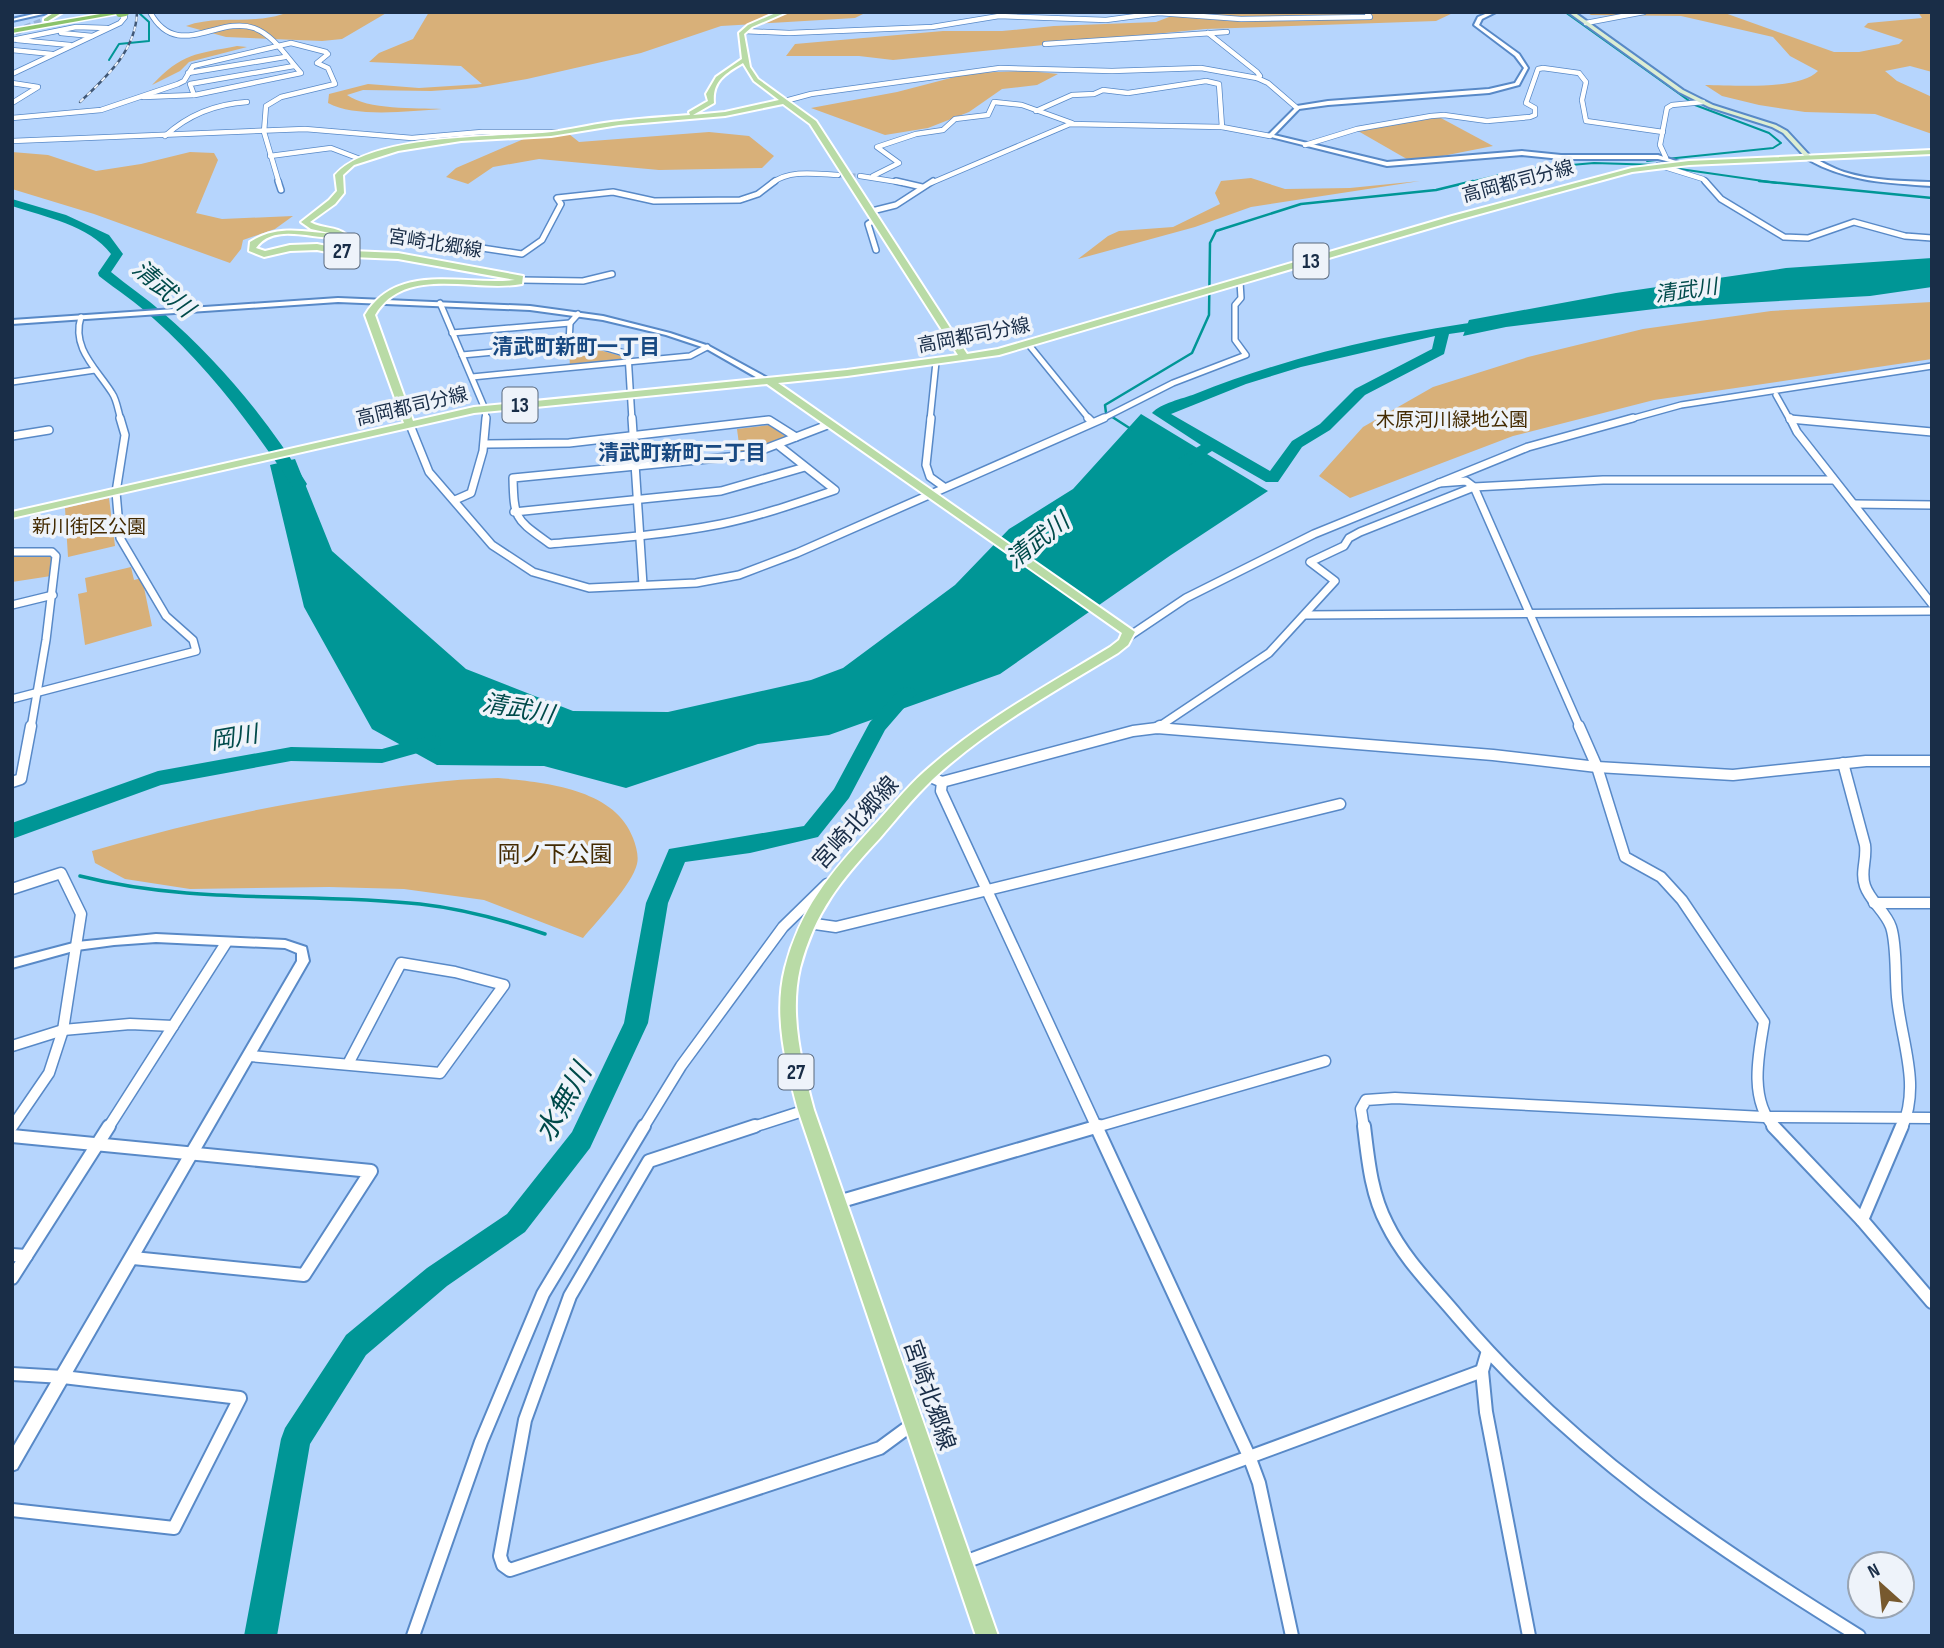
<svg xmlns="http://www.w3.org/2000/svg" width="1944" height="1648" font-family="'Sofia Sans Condensed','Noto Sans JP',sans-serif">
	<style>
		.green { fill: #d8b079 }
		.water { fill: #009696 }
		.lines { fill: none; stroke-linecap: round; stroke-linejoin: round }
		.stream-far2 { stroke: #009696; stroke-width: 2 }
		.stream-far1 { stroke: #009696; stroke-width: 2.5 }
		.stream { stroke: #009696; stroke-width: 3.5 }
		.river { fill: #009696; fill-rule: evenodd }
		.minor-tunnel { stroke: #97b3d9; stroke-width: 4.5; stroke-dasharray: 4.5 2; stroke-linecap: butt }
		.trunk-tunnel { stroke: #97b3d9; stroke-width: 7; stroke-dasharray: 7 3.5; stroke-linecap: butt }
		.minor-far4-casing { stroke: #5889c7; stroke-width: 6 }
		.minor-far3-casing { stroke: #5889c7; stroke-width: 8 }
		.minor-far2-casing { stroke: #5889c7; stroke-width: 10 }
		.minor-far1-casing { stroke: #5889c7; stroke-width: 13 }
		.minor-casing { stroke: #5889c7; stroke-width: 16 }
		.tertiary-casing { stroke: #5889c7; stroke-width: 4 }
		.secondary-casing { stroke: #5889c7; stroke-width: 4 }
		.primary-casing { stroke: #fff; stroke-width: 4 }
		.trunk-casing { stroke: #fff; stroke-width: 4 }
		.motorway-casing { stroke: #fff; stroke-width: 3 }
		.minor-far4 { stroke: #fff; stroke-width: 4.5 }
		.minor-far3 { stroke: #fff; stroke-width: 5 }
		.minor-far2 { stroke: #fff; stroke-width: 7 }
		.minor-far1 { stroke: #fff; stroke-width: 10 }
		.minor { stroke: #fff; stroke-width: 12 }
		.tertiary { fill: #fff; fill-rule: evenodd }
		.secondary { fill: #dcedd3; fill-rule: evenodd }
		.primary { fill: #b9dba6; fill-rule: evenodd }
		.trunk { fill: #a2cf88; fill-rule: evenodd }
		.motorway { fill: #8bc36b; fill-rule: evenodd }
		.rail-casing { stroke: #415876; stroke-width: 2.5 }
		.rail { stroke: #eef3fa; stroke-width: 2; stroke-dasharray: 5; stroke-linecap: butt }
		.motorway-bridge-casing { stroke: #fff; stroke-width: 10; stroke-linecap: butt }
		.motorway-bridge { stroke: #8bc36b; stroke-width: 8 }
		.labels { text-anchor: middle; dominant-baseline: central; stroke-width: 7; stroke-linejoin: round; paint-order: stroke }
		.far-street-label { font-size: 19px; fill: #192d47; stroke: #eef3fa }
		.far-park-label { font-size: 19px; fill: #442b02; stroke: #eef3fa }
		.shield { fill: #eef3fa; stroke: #59687d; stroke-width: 2 }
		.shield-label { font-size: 21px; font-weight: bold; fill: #192d47 }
		.far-water-label { font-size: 21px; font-style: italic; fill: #004a4a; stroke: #eef3fa }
		.far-neighbourhood-label { font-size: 21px; font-weight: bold; fill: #184982; stroke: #eef3fa }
		.street-label { font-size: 23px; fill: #192d47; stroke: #eef3fa }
		.park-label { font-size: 23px; fill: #442b02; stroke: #eef3fa }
		.water-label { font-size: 24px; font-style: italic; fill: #004a4a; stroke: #eef3fa }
		.near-water-label { font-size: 28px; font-style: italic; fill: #004a4a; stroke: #eef3fa }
	</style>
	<rect width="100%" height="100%" fill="#b6d5fd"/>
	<g class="green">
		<path d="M 288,12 L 388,12 L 342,39 L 322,41 L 226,37 L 186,26 C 219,14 255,26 288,12 Z"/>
		<path d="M 429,12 L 867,12 L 855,18 L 721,26 L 641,53 L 527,79 L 476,88 L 431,91 L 363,90 L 347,95 C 368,110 415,108 442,109 C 410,111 355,118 328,103 L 329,94 L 368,84 L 419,88 L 482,84 L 461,66 L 369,62 L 379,53 L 413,39 Z"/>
		<polygon points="1182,12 1455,12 1436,21 1205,29 893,60 859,56 786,56 795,44 943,31 1002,31 1054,26 1156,22"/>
		<path d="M 1586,12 L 1722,12 L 1834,52 L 1859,52 L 1899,44 L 1903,40 L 1864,27 L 1868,23 L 1922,18 L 1918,12 L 1932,12 L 1932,72 L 1910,66 L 1885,71 L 1897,81 L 1932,97 L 1932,134 L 1875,114 L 1805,112 L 1759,105 L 1722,96 L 1705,85 C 1732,85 1799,91 1818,71 L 1790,56 L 1773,37 L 1681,16 L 1591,15 Z"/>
		<path d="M 237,46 L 247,47 L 189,62 L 180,71 L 152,85 C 182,53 196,54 237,46 Z"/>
		<polygon points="1029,71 1058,74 1037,85 1002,89 969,112 928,128 885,135 811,108 897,92 970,73"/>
		<polygon points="1439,117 1493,146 1412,162 1358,131"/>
		<polygon points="709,132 749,136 774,156 762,168 659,170 539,159 493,167 468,184 446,177 456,168 526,138 569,134 579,142"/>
		<polygon points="12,152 48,155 96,171 141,164 190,152 214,153 218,160 196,213 222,219 293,216 275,229 243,240 241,249 230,263 94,214 12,189"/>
		<polygon points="1251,178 1285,189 1350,188 1420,181 1251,207 1195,227 1078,259 1108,236 1119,231 1173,227 1220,204 1215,193 1221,181"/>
		<polygon points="1932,302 1932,359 1654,400 1513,436 1350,498 1319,476 1363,427 1433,387 1528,357 1643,329 1771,311"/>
		<polygon points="588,347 625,357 626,362 570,367 569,349"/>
		<polygon points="769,425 788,438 740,452 737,429"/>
		<polygon points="109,498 115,546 68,557 65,508"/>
		<polygon points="12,553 49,553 54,557 51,576 12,582"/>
		<polygon points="131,567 134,580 142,578 152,626 85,645 78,594 87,592 85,578"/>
		<path d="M 498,778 C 542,782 615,788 633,838 C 636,846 639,856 637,864 C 632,885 597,921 583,938 L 484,900 L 404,889 L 329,887 L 190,889 L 125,879 L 95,863 L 92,851 C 177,826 261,807 348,794 C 399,786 447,779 498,778 Z"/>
	</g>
	<g class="water">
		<polygon points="1932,258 1932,287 1870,296 1671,307 1506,327 1463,336 1469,320 1616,293 1786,268"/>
		<polygon points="1141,414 1268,491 1171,555 1000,674 829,735 758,744 626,788 544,766 437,765 372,729 304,607 270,465 295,459 332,551 466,669 573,711 668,712 811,680 843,668 955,585 1009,529 1073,489"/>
	</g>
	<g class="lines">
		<g class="stream-far2">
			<polyline points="1565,12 1695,105 1769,133 1781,143 1773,148 1647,161"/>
			<polyline points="109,60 119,44 149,41 149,22 138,12"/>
			<polyline points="1673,168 1777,183"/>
			<polyline points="1466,183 1525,169 1594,163 1659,165"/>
		</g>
		<g class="stream-far1">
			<polyline points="1759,181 1932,198"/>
			<polyline points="1131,429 1106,413 1105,405 1192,353 1209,315 1210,243 1216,231 1301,204 1436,190 1473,181"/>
		</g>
		<path class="stream" d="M 80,876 C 194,905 305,892 420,904 C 464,909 504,920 545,934"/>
		<g class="river">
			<path d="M 12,199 L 66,215 L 109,235 L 123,254 L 111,272 C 128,286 146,298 162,312 C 219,361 268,420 307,484 L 305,487 L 293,487 C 252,426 210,369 154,319 C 137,303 117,290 99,276 L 98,273 L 111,254 C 89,225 45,217 12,206 Z"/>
			<path d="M 1492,320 L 1497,321 L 1497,327 L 1449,334 L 1444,354 L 1365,395 L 1330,430 L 1302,447 L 1278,482 L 1266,482 L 1212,451 L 1185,468 L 1173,468 L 1171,465 L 1173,462 L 1201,445 L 1152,413 C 1161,403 1182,399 1195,394 C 1290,356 1391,333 1492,320 ZM 1435,336 L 1432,349 L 1355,389 L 1320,424 L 1292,441 L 1270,471 L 1171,414 L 1246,384 L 1301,367 Z"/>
			<polygon points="907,687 914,689 917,693 885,730 849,798 818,837 750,853 685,862 668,903 648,1023 590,1148 525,1232 447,1286 366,1355 310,1444 277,1636 244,1636 281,1439 285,1428 346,1335 427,1268 507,1214 572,1132 624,1023 646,903 669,849 804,826 834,789 870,722 900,689"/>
			<polygon points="432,735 439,737 442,742 439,747 382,763 291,761 161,785 12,839 12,823 158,771 291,747 382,749"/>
		</g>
		<polyline class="minor-tunnel" points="838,175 860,176"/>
		<polyline class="trunk-tunnel" points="15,32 46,20"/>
		<defs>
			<g id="minor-far4">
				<polyline points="1586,23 1644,12"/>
				<polyline points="744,31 789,33 932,27 999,16 1106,20 1159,13 1241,19 1370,17 1366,12"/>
				<polyline points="61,33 92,36"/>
				<polyline points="1208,33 1257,72 1260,76 1257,78"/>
				<polyline points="12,40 76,27 107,28"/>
				<polyline points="17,40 70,45"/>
				<polyline points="1045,44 1227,32"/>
				<polyline points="12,50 52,54"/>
				<polyline points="188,73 285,57"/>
				<polyline points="12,74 120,23 125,17 123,12"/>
				<polyline points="12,83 38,87 12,103"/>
				<polyline points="194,95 190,84 294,66"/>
				<path d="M 143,97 L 195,95 L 301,73 C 287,58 274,35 254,28 C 218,15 177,62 150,12"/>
				<polyline points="785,101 811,94 1000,68 1112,71 1201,68 1257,78 1268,83 1297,108"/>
				<polyline points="1036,111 1072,95 1094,94 1103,90 1128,93 1206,81 1219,84 1222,127"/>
				<polyline points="12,118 101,110 178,84 184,81 193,66 291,43 326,52 328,54 317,63 328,68 335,84 281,97 266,106 264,132 279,183"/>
				<path d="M 165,136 C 189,114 215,104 247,102"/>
				<polyline points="12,141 305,129 412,138 482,132 562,132"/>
				<polyline points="1305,145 1357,129 1431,116 1444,115 1487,121 1530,117 1535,115 1535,108 1526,103 1538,69 1543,68 1579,73 1586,82 1582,100 1586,121 1663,132"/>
				<polyline points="270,156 331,148 360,159"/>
				<polyline points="1666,158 1660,145 1667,108 1672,105 1703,102"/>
				<polyline points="1658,165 1703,179 1707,183"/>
				<polyline points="860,176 904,183"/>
				<polyline points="873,176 899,163 877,147 916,134 943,130 955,119 988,115 994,102 1022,105 1072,123"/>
				<path d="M 772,183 C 790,169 817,174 838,175"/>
				<polyline points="931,183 1070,124 1222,127 1270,136"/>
			</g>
			<g id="minor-far3">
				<polyline points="278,181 281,190"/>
				<polyline points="896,181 922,187"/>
				<polyline points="1705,181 1721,199 1784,237 1808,238 1854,222 1905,236 1932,238"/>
				<polyline points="872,211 896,205 933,181"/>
				<polyline points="876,219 868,224 876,250"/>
				<polyline points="449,243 522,254 542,240 561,204 557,198 613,192 654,201 740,200 758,194 775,181"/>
				<polyline points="521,280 583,281 612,274"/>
				<polyline points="440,303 485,409 486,420"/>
				<path d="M 81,317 C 71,348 97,369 112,393 C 117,400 118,411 121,420"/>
				<polyline points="452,333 570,323"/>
				<polyline points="569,344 570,323 578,314"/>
				<polyline points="1029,345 1090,420"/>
				<polyline points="462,355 590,343 628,354 632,420"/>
				<polyline points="472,377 690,356 707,347"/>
				<polyline points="12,382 95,370"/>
				<polyline points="1776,395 1790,420"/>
				<polyline points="1790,419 1799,420"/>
				<polyline points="930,420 936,362"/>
				<polyline points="1100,420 1173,383 1246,355 1235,340 1235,305 1241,298 1240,282"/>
				<polyline points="1627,420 1681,405 1932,366"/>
			</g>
			<g id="minor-far2">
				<polyline points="632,418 643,585"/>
				<polyline points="931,418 926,465 930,477 944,487"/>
				<polyline points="1088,418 1092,422"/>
				<polyline points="1790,418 1797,432 1932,604"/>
				<polyline points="1790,419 1932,432"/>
				<polyline points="410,425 429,472 492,545 533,572 589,588 696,583 739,575 797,553 1104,418"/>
				<polyline points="12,436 49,430"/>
				<polyline points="486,444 569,443 769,420 796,437"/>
				<path d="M 778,445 L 835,490 C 797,503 760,516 721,524 C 665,535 607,539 550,544 C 516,519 514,521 513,478 L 749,455 L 830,424"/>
				<polyline points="1439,483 1466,481 1474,487 1580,728"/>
				<polyline points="455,500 471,493 483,451 486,418"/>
				<polyline points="1854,504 1932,505"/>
				<polyline points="514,512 721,491 805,467"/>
				<polyline points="12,552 52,552 56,556 46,640 31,728"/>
				<polyline points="12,605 53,595"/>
				<polyline points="1305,615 1932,611"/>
				<polyline points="1128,637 1186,598 1314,534 1528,447 1633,418"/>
				<polyline points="12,699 196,651 193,640 166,616 120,538 116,492 125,435 120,418"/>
				<polyline points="1157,728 1269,653 1335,581 1310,562 1344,546 1349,538 1360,532 1474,487 1603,480 1834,480"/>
			</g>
			<g id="minor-far1">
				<path d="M 1579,726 L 1597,767 L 1625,857 L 1661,877 L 1682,900 L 1764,1022 C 1758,1056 1749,1101 1775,1128"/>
				<polyline points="1157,728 1160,726"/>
				<path d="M 1843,763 L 1865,845 C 1867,860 1860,872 1865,886 C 1870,901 1886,912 1891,927 C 1897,945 1895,977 1897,997 C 1901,1041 1921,1084 1902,1128"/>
				<polyline points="928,776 942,782 1133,731 1157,728 1493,755 1597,767 1733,775 1866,761 1932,761"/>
				<polyline points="12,782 21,779 31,726"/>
				<polyline points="942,782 941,791 1097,1128"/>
				<polyline points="12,889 61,873 81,914 63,1030 49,1073 12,1127"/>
				<polyline points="1874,903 1932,903"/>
				<polyline points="808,923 836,927 1340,804"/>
				<polyline points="12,1046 63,1030 130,1024 173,1026"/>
				<polyline points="250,1056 440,1073 504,985 455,972 401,963 348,1064"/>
				<polyline points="108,1128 226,943"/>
				<polyline points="643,1128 681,1066 783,927 827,884"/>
				<polyline points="750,1128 806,1110"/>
				<polyline points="1093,1128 1325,1061"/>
				<polyline points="1364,1128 1361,1109 1366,1100 1395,1098 1764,1117 1932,1118"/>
			</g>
			<g id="minor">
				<polyline points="755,1126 649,1161 570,1296 525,1420 500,1556 503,1565 510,1570 880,1448 914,1423"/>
				<polyline points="1096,1126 1249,1456 1259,1483 1292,1636"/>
				<path d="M 1364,1126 C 1368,1159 1371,1194 1387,1224 C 1404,1259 1433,1287 1458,1317 C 1573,1452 1710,1544 1859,1636"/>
				<polyline points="1773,1126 1862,1220 1932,1302"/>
				<polyline points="12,1136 371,1171 304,1275 133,1258"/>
				<polyline points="838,1202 1099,1126"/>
				<polyline points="1862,1220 1902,1126"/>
				<polyline points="12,1255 26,1256"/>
				<polyline points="12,1278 109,1126"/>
				<polyline points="1487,1354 1482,1371 1486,1412 1529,1636"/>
				<polyline points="12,1374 63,1377 240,1398 174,1528 12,1510"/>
				<polyline points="962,1563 1482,1371"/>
				<polyline points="413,1636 481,1442 543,1294 644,1126"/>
			</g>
			<g id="tertiary">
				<polygon points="42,12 52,12 12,21 12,19"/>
				<polygon points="1490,12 1496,12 1482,19 1479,25 1519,54 1528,68 1519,85 1489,93 1328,105 1299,109 1274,135 1387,162 1522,151 1561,155 1658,155 1679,162 1679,164 1658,159 1561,159 1522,155 1387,166 1267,136 1297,106 1328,101 1489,89 1515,83 1524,68 1515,56 1474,25 1478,17"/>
				<path d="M 1809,156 C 1821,161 1832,168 1844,172 C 1872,181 1903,181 1932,182 L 1932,186 C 1886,183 1848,182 1807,159 L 1806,158 Z"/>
				<polygon points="338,298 530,306 603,316 670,333 709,346 773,381 766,383 705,348 666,335 603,320 530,310 338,302 12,324 12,320"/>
				<polygon points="156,934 285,940 306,947 309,961 17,1469 12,1471 12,1449 297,961 297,953 285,948 156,942 114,945 77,950 12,968 12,959 77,942"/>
			</g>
			<polygon id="secondary" points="1568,12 1574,12 1683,90 1713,105 1776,125 1787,131 1812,158 1807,159 1783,133 1772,127 1709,107 1679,92"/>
			<path id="primary" d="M 778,12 L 787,12 L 752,27 L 744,34 L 750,67 L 758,79 L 816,121 L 967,354 L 998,349 L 1452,216 L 1632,168 L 1689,161 L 1932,150 L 1932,154 L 1689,165 L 1632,172 L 1458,220 L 999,355 L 847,376 L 778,383 L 1135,632 L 1128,645 L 1118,653 C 1055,691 988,728 933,779 C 914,797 897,818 880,838 C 841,880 815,911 800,968 C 789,1015 802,1065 814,1110 L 998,1636 L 976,1636 L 798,1110 C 786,1065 773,1015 785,968 C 800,909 830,874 870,830 C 888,811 905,789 924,772 C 980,722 1046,686 1110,647 L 1119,640 L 1122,633 L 767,384 L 474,413 L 12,518 L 12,512 L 404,423 L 365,315 C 398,261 464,286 515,280 L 398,259 L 352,257 L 317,250 L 290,251 L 264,257 L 249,251 L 250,242 C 278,224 304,232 334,234 L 311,229 L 301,222 L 329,200 L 337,191 L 335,175 C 372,133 497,138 552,132 C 575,129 597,123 620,121 C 644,118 667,117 690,115 L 689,112 L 708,101 L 706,94 L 716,77 L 742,59 L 739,33 L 748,25 ZM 743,63 L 754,81 L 779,100 L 725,112 L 693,115 L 714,103 C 712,82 724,74 743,63 ZM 783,104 L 810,124 L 958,355 L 847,370 L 474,407 L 413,421 L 375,315 C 405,264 475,293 522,284 L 523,276 L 398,253 L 352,251 L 317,244 L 290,245 L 265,251 L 256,248 C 275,220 320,243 346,237 L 347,235 C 337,226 322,229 310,222 L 335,204 L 344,193 L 343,175 L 354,165 L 398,151 L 461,141 L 551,136 L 619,125 L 725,116 Z"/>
			<polygon id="trunk" points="55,12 63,12 48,21 44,21 44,19"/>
			<polygon id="motorway" points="112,12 123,13 12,33 12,29"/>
		</defs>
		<use href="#minor-far4" class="minor-far4-casing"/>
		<use href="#minor-far3" class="minor-far3-casing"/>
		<use href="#minor-far2" class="minor-far2-casing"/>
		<use href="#minor-far1" class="minor-far1-casing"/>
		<use href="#minor" class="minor-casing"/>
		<use href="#tertiary" class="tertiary-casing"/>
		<use href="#secondary" class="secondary-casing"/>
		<use href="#primary" class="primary-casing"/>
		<use href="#trunk" class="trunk-casing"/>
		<use href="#motorway" class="motorway-casing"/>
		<use href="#minor-far4" class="minor-far4"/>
		<use href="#minor-far3" class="minor-far3"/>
		<use href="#minor-far2" class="minor-far2"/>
		<use href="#minor-far1" class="minor-far1"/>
		<use href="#minor" class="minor"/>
		<use href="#tertiary" class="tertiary"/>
		<use href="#secondary" class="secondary"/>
		<use href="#primary" class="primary"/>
		<use href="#trunk" class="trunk"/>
		<use href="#motorway" class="motorway"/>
		<defs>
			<path id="rail" d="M 80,102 C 106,77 136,51 137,12"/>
		</defs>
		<use href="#rail" class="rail-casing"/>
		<use href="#rail" class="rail"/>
		<defs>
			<polyline id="motorway-bridge" points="120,13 125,12"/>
		</defs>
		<use href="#motorway-bridge" class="motorway-bridge-casing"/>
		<use href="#motorway-bridge" class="motorway-bridge"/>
	</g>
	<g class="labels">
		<g class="far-street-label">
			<text transform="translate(1518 182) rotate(-15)">高岡都司分線</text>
			<text transform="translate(435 244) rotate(9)">宮崎北郷線</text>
			<text transform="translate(974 336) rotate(-11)">高岡都司分線</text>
			<text transform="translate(412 407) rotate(-13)">高岡都司分線</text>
		</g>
		<g class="far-park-label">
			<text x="1452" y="420">木原河川緑地公園</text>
			<text x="89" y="527">新川街区公園</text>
		</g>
		<g class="shield">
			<rect x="324.5" y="233.5" width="35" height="35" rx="5"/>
			<rect x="1293.5" y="243.5" width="35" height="35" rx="5"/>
			<rect x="502.5" y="387.5" width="35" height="35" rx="5"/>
			<rect x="778.5" y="1054.5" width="35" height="35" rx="5"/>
		</g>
		<g class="shield-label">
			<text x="342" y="251">27</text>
			<text x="1311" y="261">13</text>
			<text x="520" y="405">13</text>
			<text x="796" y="1072">27</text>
		</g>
		<g class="far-water-label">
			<text transform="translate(1686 291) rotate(-8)">清武川</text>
		</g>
		<g class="far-neighbourhood-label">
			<text x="576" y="347">清武町新町一丁目</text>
			<text x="682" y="453">清武町新町二丁目</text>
		</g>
		<g class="street-label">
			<text transform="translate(856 823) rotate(-48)">宮崎北郷線</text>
			<text transform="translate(929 1395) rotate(71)">宮崎北郷線</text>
		</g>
		<g class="park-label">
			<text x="555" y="855">岡ノ下公園</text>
		</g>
		<g class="water-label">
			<text transform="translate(163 289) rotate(41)">清武川</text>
			<text transform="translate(1038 541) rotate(-38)">清武川</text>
			<text transform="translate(518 709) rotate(10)">清武川</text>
			<text transform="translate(234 738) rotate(-10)">岡川</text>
		</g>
		<g class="near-water-label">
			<text transform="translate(564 1103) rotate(-61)">水無川</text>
		</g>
	</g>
	<rect width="1944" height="1648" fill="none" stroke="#192d47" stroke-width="28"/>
	<g transform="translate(1881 1585) rotate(333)"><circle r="33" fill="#eef3fa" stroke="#99a4b2" stroke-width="2"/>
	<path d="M0-5L12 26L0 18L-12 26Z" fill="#77592e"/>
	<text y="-10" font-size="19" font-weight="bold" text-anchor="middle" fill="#192d47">N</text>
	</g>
</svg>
